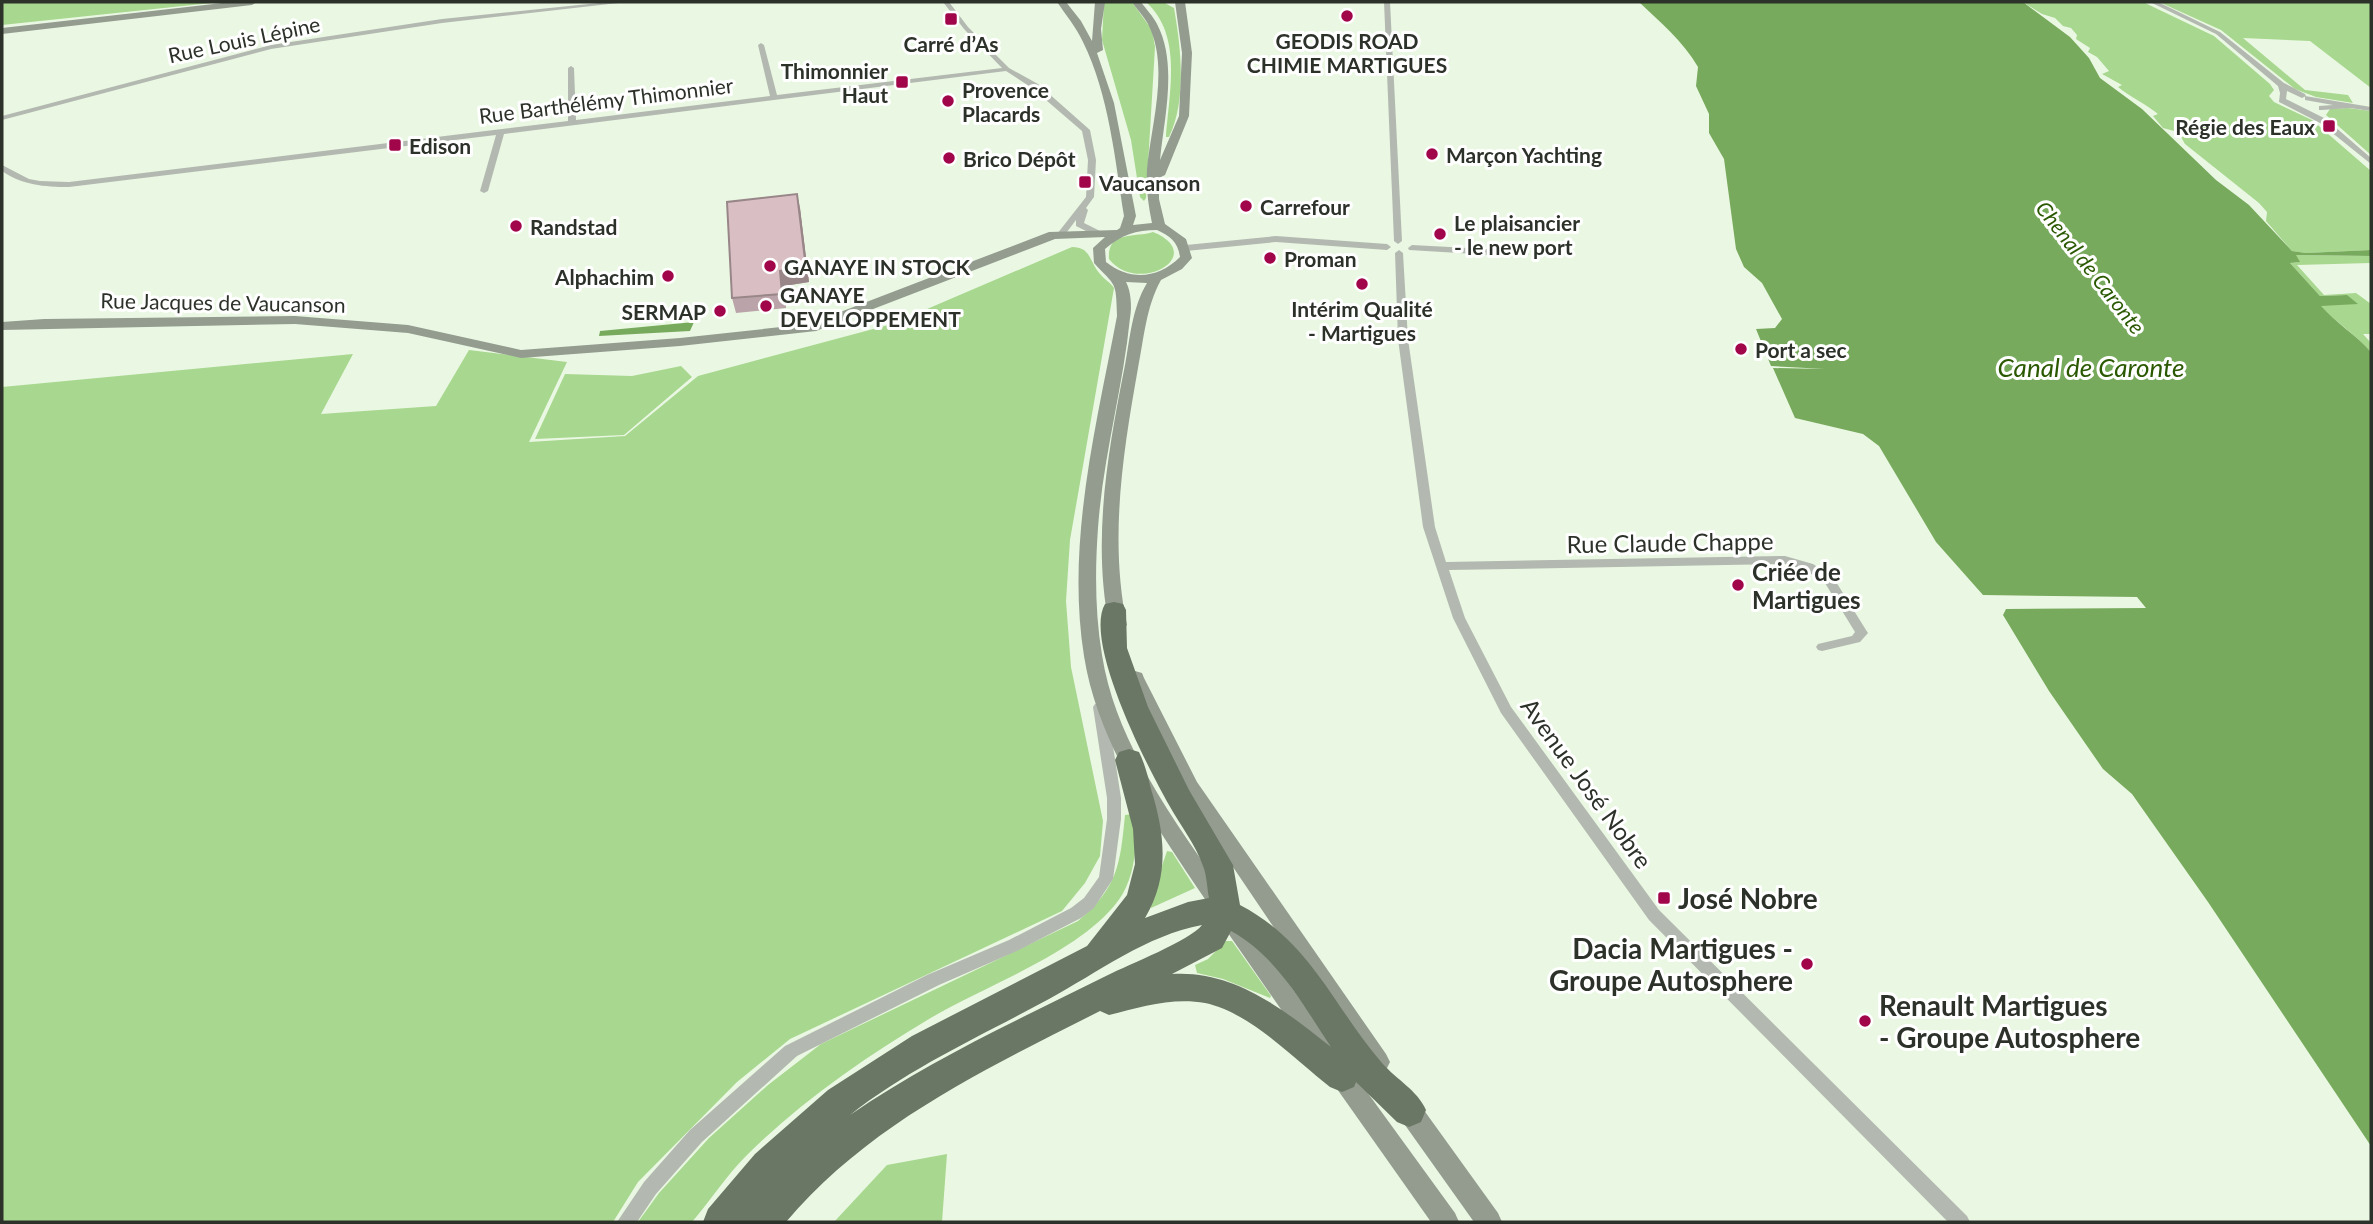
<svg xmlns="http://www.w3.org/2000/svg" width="2373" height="1224" font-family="Lato,sans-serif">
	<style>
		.green { fill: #a8d78f }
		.water { fill: #78aa5d }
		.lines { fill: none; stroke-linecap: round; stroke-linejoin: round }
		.street { fill: #b3b9b0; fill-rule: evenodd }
		.secondary { fill: #949c90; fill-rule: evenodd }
		.highway { fill: #6b7765; fill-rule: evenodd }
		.wall { fill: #bba4a9 }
		.shaded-wall { fill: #988689 }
		.building { fill: #d9bfc4; stroke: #988689; stroke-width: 2 }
		.poi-dot { fill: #a00649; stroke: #fff; stroke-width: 2.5 }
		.labels { text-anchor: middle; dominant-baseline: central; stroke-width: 6; stroke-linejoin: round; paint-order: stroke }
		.far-street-label { font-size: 21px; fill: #2c3129; stroke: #fff }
		.far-poi-label { font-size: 21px; font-weight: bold; fill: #2c3129; stroke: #fff; text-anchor: start }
		.far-water-label { font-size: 21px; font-style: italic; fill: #2b5902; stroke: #fff }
		.street-label { font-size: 24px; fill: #2c3129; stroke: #fff }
		.poi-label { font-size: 24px; font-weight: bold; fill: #2c3129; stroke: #fff; text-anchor: start }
		.water-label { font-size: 26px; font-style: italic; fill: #2b5902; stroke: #fff }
		.near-poi-label { font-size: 28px; font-weight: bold; fill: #2c3129; stroke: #fff; text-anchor: start }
	</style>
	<rect width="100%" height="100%" fill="#eaf8e3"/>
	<g class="green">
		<polygon points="2,2 221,2 2,25"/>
		<polygon points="1104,2 1132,2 1152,30 1155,47 1146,198 1144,201 1140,197 1131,140 1102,40"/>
		<path d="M 1146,2 L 1163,2 L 1174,8 C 1181,48 1187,100 1169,137 L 1166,137 C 1169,93 1183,35 1146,2 Z"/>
		<path d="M 2023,2 L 2143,2 L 2214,36 L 2270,84 L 2274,90 L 2269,96 L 2274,102 L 2312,120 L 2371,171 L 2371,250 L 2306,253 L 2292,251 L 2266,221 L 2267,212 L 2259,203 L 2185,144 L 2178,132 L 2163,128 L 2153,116 L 2158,114 C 2149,106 2129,96 2118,87 L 2122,85 L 2102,74 L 2109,71 L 2097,57 L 2088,52 L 2090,48 L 2076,39 L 2077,35 L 2071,28 L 2063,26 L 2055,18 L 2042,14 Z"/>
		<polygon points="2159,2 2371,2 2371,88 2310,41 2243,38 2305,90 2348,95 2353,103 2316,97 2295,89 2221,30"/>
		<polygon points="2348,108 2371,111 2371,155 2326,115 2330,109"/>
		<path d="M 1153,232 C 1209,255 1138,296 1109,259 C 1107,230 1135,238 1153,232 Z"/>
		<path d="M 1072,247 C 1092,247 1089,263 1101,275 C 1105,280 1110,282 1114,288 L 1070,540 L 1066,601 L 1071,667 L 1103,821 L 1100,856 L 1085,883 L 1062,911 L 790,1039 L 737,1082 L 638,1182 L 613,1222 L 2,1222 L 2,387 L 353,354 L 321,414 L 436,406 L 469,350 L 567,362 L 529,442 L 625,436 L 698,376 L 892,324 Z"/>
		<path d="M 2295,255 L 2371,256 L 2371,263 L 2297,265 L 2324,295 L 2356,293 L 2371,304 L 2371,334 L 2363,334 L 2371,343 L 2371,352 C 2355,334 2336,322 2320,306 L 2346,295 L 2320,296 L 2290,263 L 2299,262 Z"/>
		<polygon points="681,366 692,377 624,435 535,439 565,374 632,376"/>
		<path d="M 1133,814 C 1139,840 1135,879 1118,901 C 1079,953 986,985 929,1019 C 865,1057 799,1103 746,1156 C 726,1176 710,1201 692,1222 L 638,1222 L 659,1193 L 709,1138 L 768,1085 L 821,1044 L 1078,921 C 1118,887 1120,865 1125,815 Z"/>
		<polygon points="1167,851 1172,852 1195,888 1151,908 1149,905"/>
		<polygon points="1226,941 1232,941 1271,996 1270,998 1223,979 1197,973 1195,965 1208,959"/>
		<polygon points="947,1154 942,1222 834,1222 887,1165"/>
	</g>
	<g class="water">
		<path d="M 1639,2 L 2023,2 L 2070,37 L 2089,58 L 2100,78 L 2142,109 L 2216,180 L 2249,205 L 2292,251 L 2306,253 L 2371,250 L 2371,256 L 2296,255 L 2300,262 L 2290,263 L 2320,296 L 2347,295 L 2358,304 L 2321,306 C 2336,323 2355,334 2371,352 L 2371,1146 L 2208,902 L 2132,794 L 2103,769 L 2049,691 L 2003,615 L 2006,609 L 2146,608 L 2137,597 L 1983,595 L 1936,542 L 1879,446 L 1863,434 L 1795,418 L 1773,368 L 1825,369 L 1771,366 L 1756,329 L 1775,328 L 1782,319 L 1762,283 L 1744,267 L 1736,249 L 1724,159 L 1709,133 L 1709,114 L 1696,86 L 1698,67 C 1683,41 1660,22 1639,2 Z"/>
		<polygon points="694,322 690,331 599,336 600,331"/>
	</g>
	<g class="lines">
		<g class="street">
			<polygon points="608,2 627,2 442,23 271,49 2,120 2,116 271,45 442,19"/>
			<path d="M 943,2 L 949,2 L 968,27 L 1009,68 L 1038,84 L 1090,130 L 1096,160 L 1094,197 L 1086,208 L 1088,210 L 1084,223 L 1100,231 L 1100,235 L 1094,235 L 1076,226 L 1076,220 L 1064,236 L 1057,234 L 1086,197 L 1088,160 L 1082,131 L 1032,88 L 1006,71 L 504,134 L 488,191 L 484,193 L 480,191 L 496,135 L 69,187 C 44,187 22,185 2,171 L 2,165 L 29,179 L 40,181 L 69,182 L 568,121 L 568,68 L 571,66 L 574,68 L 576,120 L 770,96 L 758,45 L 761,43 L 764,45 L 777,95 L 1002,68 L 964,29 Z"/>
			<polygon points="1384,2 1390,2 1402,241 1398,244 1394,241"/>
			<polygon points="2150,2 2158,2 2220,32 2284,83 2305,94 2306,96 2302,98 2287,91 2286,99 2326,119 2371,158 2371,164 2320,123 2279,102 2280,93 2278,86 2216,34"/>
			<polygon points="2305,96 2371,107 2371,111 2350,108 2322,110 2319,110 2319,106 2333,105 2305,100"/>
			<polygon points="1276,236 1387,244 1391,247 1387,250 1276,242 1186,251 1182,248 1186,245"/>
			<polygon points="1412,245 1525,251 1529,254 1525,257 1409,250 1408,248"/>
			<polygon points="1399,250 1403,253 1408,339 1435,527 1446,562 1785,556 1813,564 1833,577 1866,630 1868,633 1860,642 1822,651 1818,650 1816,647 1818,644 1852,636 1855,632 1825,583 1805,570 1785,564 1449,570 1465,618 1511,707 1659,910 1967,1216 1970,1222 1948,1222 1649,920 1501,713 1453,618 1423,527 1398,339 1395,253"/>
			<polygon points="1100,702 1105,704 1107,707 1121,798 1121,819 1113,879 1094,908 1081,918 1019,950 939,985 797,1056 702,1142 656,1194 637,1222 617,1222 644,1182 690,1130 785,1046 927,975 1009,940 1071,908 1084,898 1099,877 1107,819 1107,798 1093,707 1095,704"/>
		</g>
		<g class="secondary">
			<polygon points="231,2 257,2 252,5 2,34 2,28"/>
			<path d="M 1057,2 L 1066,2 L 1081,21 L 1092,41 L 1095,2 L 1105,2 L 1101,29 L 1103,50 L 1097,53 L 1114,103 L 1136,216 L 1133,225 L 1152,223 C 1148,204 1146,187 1147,169 C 1151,124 1170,67 1148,24 C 1144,17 1137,9 1132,2 L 1141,2 C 1146,9 1153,16 1157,24 C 1178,64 1164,118 1160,160 L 1179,116 L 1182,53 L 1175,2 L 1185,2 L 1192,53 L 1189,116 L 1165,175 L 1159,178 L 1159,199 L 1165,224 L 1186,239 L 1192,258 L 1182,269 L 1161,280 C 1146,307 1144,338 1138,368 C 1123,453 1109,539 1127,625 L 1124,629 L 1112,629 L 1109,625 C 1092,538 1108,451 1125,365 C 1130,338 1132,308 1147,283 L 1126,282 C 1131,291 1132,307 1130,318 C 1123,388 1103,457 1098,528 C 1095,570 1095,613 1102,655 C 1115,739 1169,813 1216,881 C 1254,935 1292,988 1330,1041 L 1334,1049 L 1330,1057 L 1322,1060 L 1314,1057 C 1274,999 1233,941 1194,883 C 1148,814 1097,739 1084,656 C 1066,543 1096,427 1117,316 C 1116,280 1116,287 1094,263 L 1093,248 L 1105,237 L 1055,239 L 816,331 L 680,346 L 521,358 L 408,333 L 295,324 L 2,330 L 2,322 L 44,319 L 295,316 L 408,325 L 521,350 L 680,338 L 809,324 L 1049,232 L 1117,230 L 1120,228 L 1124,216 C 1115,159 1109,95 1083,42 C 1076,27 1066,15 1057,2 ZM 1157,230 C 1170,236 1178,242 1180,257 C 1158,279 1130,281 1106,262 L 1105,249 C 1121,235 1136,230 1157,230 Z"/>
			<polygon points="1135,671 1142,673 1144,678 1197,782 1386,1054 1390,1062 1386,1070 1378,1073 1370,1070 1183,793 1126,678 1128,673"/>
			<polygon points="1338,1060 1346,1063 1455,1213 1459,1222 1431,1222 1330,1079 1326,1071 1330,1063"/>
			<polygon points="1404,1091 1413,1095 1498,1213 1502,1222 1474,1222 1395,1111 1392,1103 1395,1095"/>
		</g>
		<path class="highway" d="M 1114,602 L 1123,604 L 1126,610 L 1127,648 L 1148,707 L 1189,790 L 1233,865 L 1240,905 C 1312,943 1332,1005 1382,1063 C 1397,1080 1417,1090 1426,1110 L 1421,1122 L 1409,1127 L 1397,1122 L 1356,1082 L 1354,1087 L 1342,1092 L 1330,1087 C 1295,1060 1250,1012 1205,1003 C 1173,997 1140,1007 1109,1015 L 1100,1011 C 986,1069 870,1123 786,1222 L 703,1222 L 708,1209 L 755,1154 L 828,1090 L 912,1036 L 1087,946 L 1127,895 L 1135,864 L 1133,829 L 1115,760 L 1119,752 L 1129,749 L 1139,752 C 1145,764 1148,777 1151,789 C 1165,834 1170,876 1145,918 L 1188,902 L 1209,898 C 1207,888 1207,876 1203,866 C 1196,845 1180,825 1169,805 C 1148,768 1083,642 1105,604 ZM 1202,925 C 1191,940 1128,965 1108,975 C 1020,1019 931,1059 850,1115 C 911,1067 981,1036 1049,999 C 1097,973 1147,935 1202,925 ZM 1231,931 C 1277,956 1303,1005 1331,1047 C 1284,1010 1235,970 1172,974 L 1222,948 Z"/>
	</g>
	<polygon class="wall" points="800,208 809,282 784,286 786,308 736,313 732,298"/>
	<polygon class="shaded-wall" points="797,194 800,208 809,282 784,286 786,308 782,294 780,271"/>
	<polygon class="building" points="797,194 806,268 780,271 782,294 732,298 727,202"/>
	<g class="poi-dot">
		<circle cx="1347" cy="16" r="7"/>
		<rect x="944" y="12" width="14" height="14" rx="3.5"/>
		<rect x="895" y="75" width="14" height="14" rx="3.5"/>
		<circle cx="948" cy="101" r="7"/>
		<rect x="2322" y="119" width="14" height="14" rx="3.5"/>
		<rect x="388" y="138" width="14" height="14" rx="3.5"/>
		<circle cx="1432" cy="154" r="7"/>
		<circle cx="949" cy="158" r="7"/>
		<rect x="1078" y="175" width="14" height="14" rx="3.5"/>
		<circle cx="1246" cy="206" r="7"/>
		<circle cx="516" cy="226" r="7"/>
		<circle cx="1440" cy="234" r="7"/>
		<circle cx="1270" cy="258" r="7"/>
		<circle cx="770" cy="266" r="7"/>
		<circle cx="668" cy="276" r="7"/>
		<circle cx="1362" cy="284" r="7"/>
		<circle cx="766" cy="306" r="7"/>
		<circle cx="720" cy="311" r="7"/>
		<circle cx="1741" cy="349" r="7"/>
		<circle cx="1738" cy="585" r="7"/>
		<rect x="1657" y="891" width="14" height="14" rx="3.5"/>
		<circle cx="1807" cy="964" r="7"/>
		<circle cx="1865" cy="1021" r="7"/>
	</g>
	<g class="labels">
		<g class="far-street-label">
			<text transform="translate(244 39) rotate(-12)">Rue Louis Lépine</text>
			<text transform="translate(606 100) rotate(-7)">Rue Barthélémy Thimonnier</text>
			<text transform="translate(223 302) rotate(1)">Rue Jacques de Vaucanson</text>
		</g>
		<g class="far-poi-label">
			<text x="1347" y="40" text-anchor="middle">GEODIS ROAD<tspan x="1347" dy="24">CHIMIE MARTIGUES</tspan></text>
			<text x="951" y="43" text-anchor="middle">Carré d’As</text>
			<text x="888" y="70" text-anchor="end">Thimonnier<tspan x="888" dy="24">Haut</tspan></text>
			<text x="962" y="89">Provence<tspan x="962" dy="24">Placards</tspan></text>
			<text x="2315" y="126" text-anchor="end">Régie des Eaux</text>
			<text x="409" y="145">Edison</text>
			<text x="1446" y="154">Marçon Yachting</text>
			<text x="963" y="158">Brico Dépôt</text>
			<text x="1099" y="182">Vaucanson</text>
			<text x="1260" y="206">Carrefour</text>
			<text x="1454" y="222">Le plaisancier<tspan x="1454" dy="24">- le new port</tspan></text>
			<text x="530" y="226">Randstad</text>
			<text x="1284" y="258">Proman</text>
			<text x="784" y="266">GANAYE IN STOCK</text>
			<text x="654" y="276" text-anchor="end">Alphachim</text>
			<text x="780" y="294">GANAYE<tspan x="780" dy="24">DEVELOPPEMENT</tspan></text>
			<text x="1362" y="308" text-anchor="middle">Intérim Qualité<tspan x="1362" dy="24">- Martigues</tspan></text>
			<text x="706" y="311" text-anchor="end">SERMAP</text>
			<text x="1755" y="349">Port a sec</text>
		</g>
		<g class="far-water-label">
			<text transform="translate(2091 267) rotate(52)">Chenal de Caronte</text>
		</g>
		<g class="street-label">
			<text transform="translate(1670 542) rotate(-1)">Rue Claude Chappe</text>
			<text transform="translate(1587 783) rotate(54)">Avenue José Nobre</text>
		</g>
		<g class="poi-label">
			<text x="1752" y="571">Criée de<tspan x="1752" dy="28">Martigues</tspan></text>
		</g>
		<g class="water-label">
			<text x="2091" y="367">Canal de Caronte</text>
		</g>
		<g class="near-poi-label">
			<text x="1678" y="898">José Nobre</text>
			<text x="1793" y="948" text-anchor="end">Dacia Martigues -<tspan x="1793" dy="32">Groupe Autosphere</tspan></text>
			<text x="1879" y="1005">Renault Martigues<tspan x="1879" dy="32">- Groupe Autosphere</tspan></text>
		</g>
	</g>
	<rect width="2373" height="1224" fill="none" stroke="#2c3129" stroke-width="7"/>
</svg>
